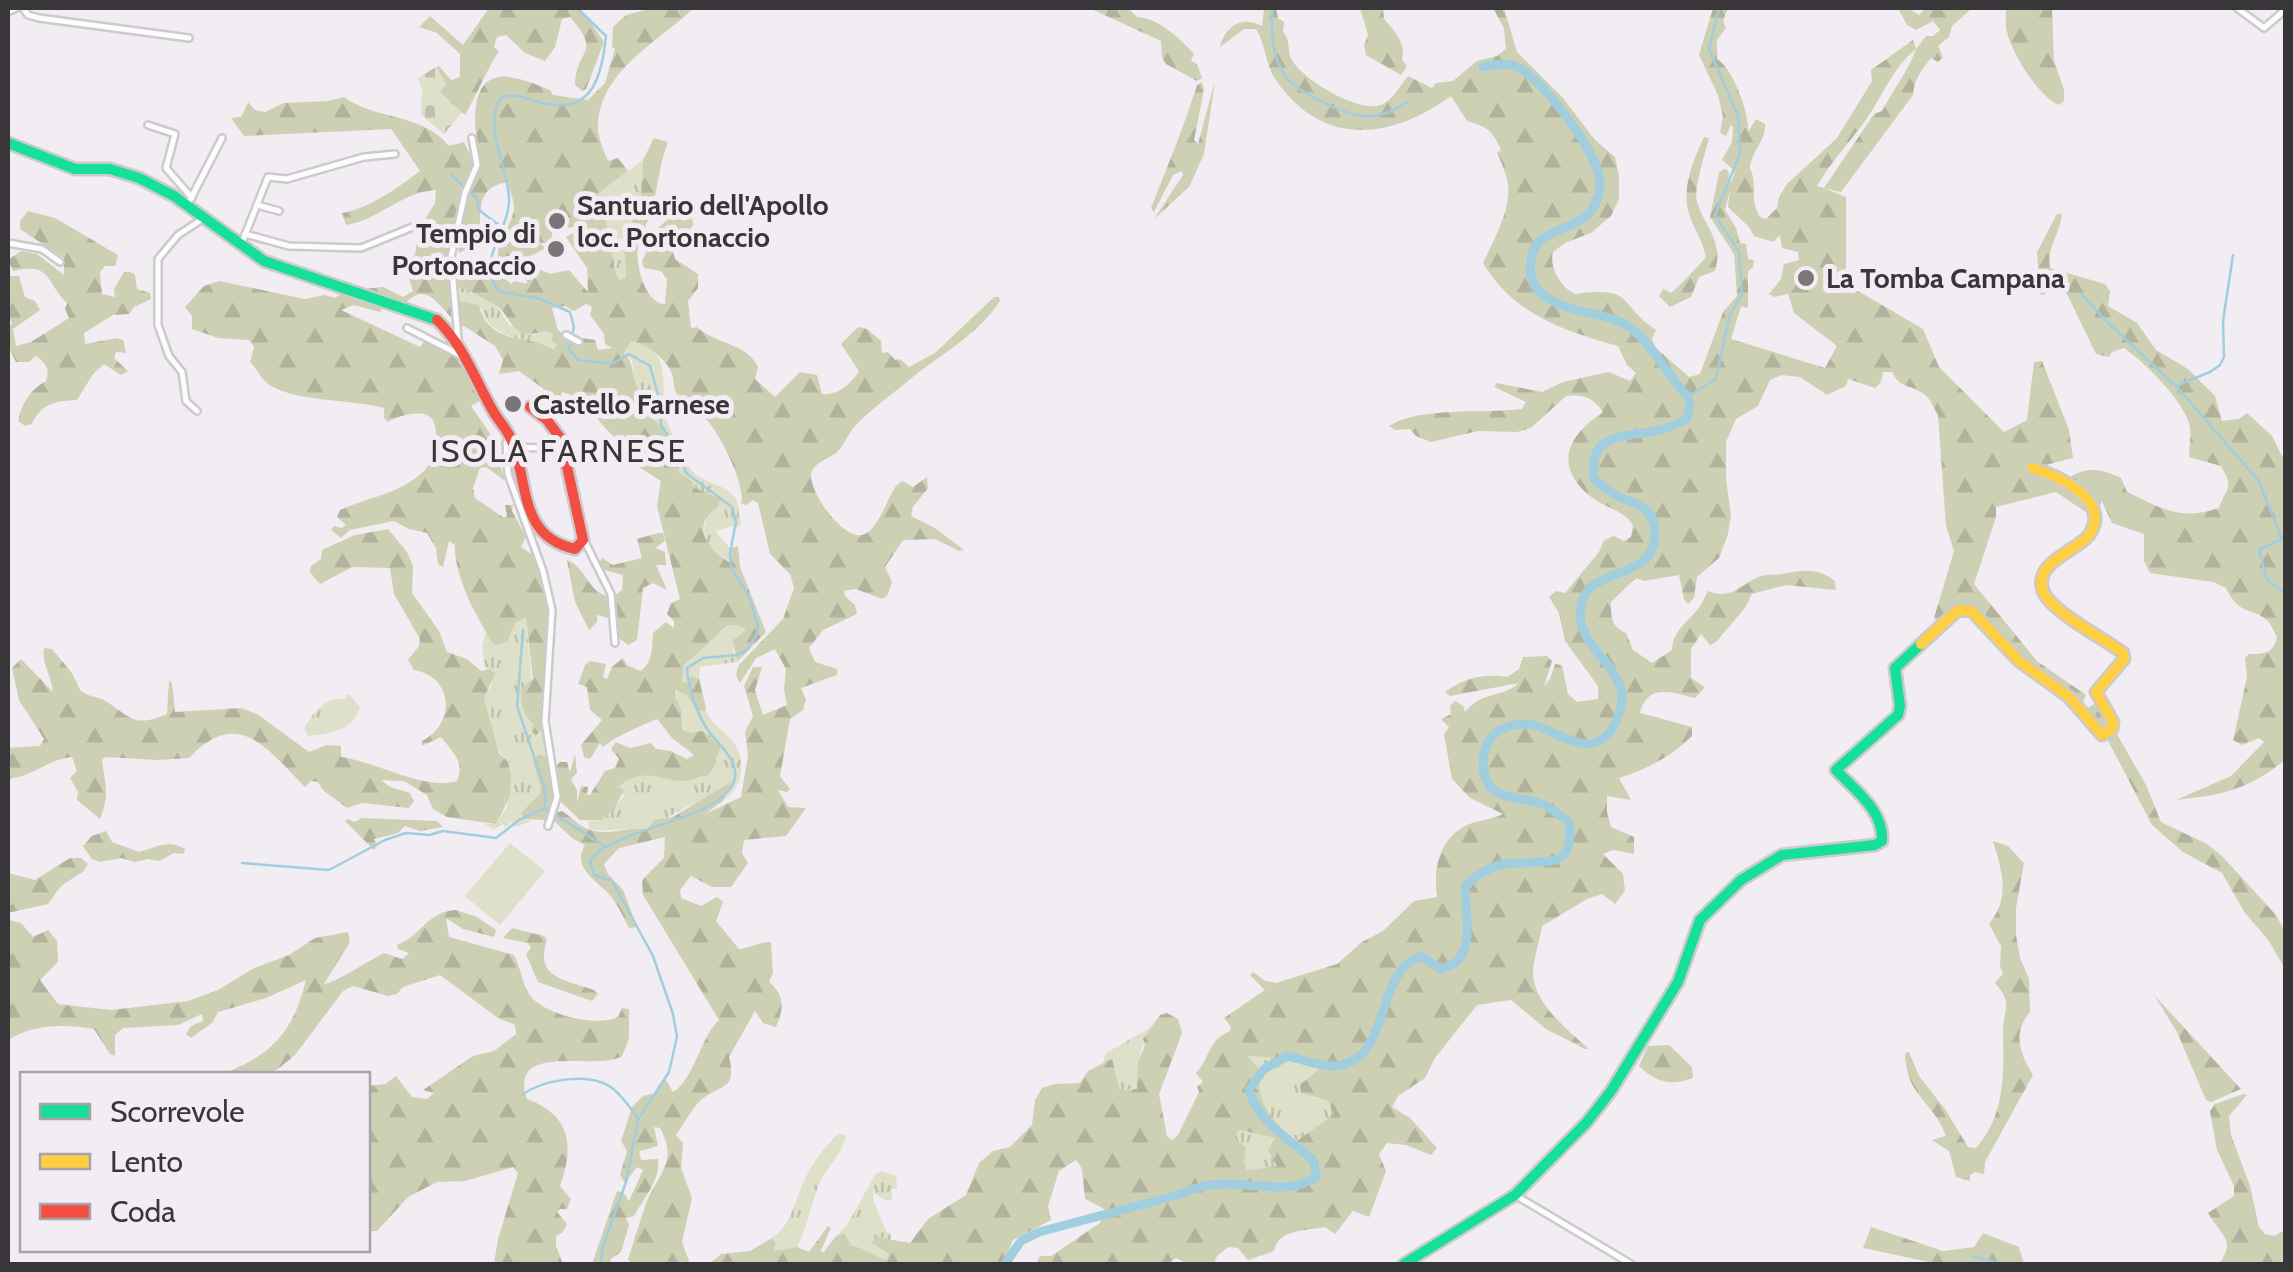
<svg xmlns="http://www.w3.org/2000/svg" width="2293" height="1272" viewBox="0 0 2293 1272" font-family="Cabin,sans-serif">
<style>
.grass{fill:url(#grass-tufts)}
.forest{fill:url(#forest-firs);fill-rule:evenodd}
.cemetery{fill:url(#cemetery-stones)}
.garden{fill:#dee0c9}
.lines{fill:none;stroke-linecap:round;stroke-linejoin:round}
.stream{stroke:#a0cede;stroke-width:2.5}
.river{stroke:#a0cede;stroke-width:9}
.street-casing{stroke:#cdcacd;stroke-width:10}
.fast-casing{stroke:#cdcacd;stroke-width:15}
.slow-casing{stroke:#cdcacd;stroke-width:15}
.jam-casing{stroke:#cdcacd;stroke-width:15}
.street{stroke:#fdfcfd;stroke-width:5}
.fast{stroke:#16e098;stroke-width:10}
.slow{stroke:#ffcf43;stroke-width:10}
.jam{stroke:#f24e42;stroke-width:10}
.poi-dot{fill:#79767a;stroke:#f2ecf3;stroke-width:4}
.labels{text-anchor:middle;stroke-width:10;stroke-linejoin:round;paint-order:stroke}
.poi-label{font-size:28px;font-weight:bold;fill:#393639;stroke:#f2ecf3;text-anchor:start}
.quarter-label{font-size:32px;letter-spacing:2.5px;fill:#393639;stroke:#f2ecf3}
</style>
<defs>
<pattern id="grass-tufts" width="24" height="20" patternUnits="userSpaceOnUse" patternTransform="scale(2.5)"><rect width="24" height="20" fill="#dee0c9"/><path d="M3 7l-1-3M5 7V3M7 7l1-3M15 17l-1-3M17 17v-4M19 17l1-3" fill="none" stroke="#bfc1ad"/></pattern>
<pattern id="forest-firs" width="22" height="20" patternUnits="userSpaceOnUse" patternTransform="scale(2.5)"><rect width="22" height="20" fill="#ced0b4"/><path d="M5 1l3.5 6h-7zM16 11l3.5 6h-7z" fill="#b2b39c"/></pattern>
<pattern id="cemetery-stones" width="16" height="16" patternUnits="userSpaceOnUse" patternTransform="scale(2.5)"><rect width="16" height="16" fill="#dee0c9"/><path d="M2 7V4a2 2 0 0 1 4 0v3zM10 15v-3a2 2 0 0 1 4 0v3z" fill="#bfc1ad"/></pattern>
</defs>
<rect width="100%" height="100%" fill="#f1edf2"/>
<g class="grass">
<path d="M 643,160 L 641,201 L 624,240 L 626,279 L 619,281 C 607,258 614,221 594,203 L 599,193 Z"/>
<path d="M 458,287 L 469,289 L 496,305 L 509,325 L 534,335 L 546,331 L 553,336 L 558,349 C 533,339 490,341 482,309 L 459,301 Z"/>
<path d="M 631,340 C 678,348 657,396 668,424 C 674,438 683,460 693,472 C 704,484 731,485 737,501 C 740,508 738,517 741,524 L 734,530 L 732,526 L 715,531 L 730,548 L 729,561 C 707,550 698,536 709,513 L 692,481 L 678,473 C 675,448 662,418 638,408 L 632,360 L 624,353 Z"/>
<path d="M 526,618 L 536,734 L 543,729 L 546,757 L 538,754 L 533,762 L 542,793 L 531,804 L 524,819 L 532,821 L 515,827 L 512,822 L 505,827 L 503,824 L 494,830 L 485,824 L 496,824 L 507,807 L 508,762 C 493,748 488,718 484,697 L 492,685 L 490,669 L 485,668 L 482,647 L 486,631 L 494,645 L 515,623 Z"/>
<polygon points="728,625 741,626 747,631 733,649 737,662 700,667 699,678 696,676 686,683 682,681 684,665 715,634 720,634"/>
<path d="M 678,689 L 687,695 L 696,710 L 706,711 C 712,725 725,731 733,742 C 748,761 742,788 723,801 L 730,793 L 688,806 L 647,829 C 630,827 610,832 590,830 L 588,821 L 602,820 L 624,796 L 619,788 C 642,764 659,780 684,781 C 694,781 699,776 708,776 L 717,762 L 717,753 L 684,730 L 681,709 L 675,697 Z"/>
<path d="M 347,695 L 350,695 L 360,707 C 355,730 329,734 308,736 L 304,728 C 314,712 326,696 346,699 Z"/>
<path d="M 1155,1021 C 1140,1039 1138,1065 1138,1089 L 1120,1090 L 1112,1059 L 1094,1070 L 1103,1062 L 1106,1053 L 1148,1029 Z"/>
<path d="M 1246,1056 L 1299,1059 L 1320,1070 L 1310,1097 L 1329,1101 L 1334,1114 L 1298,1141 C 1272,1121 1256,1103 1259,1069 Z"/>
<polygon points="1241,1130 1276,1138 1277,1166 1247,1170 1232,1137"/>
<path d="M 839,1133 L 846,1136 C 842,1153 831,1163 822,1178 C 811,1200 809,1225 797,1247 L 772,1251 L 776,1243 L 772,1238 C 790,1226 793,1207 801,1188 C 809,1167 823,1148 839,1133 Z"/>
<path d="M 883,1171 L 896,1176 L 897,1189 L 892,1189 L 892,1200 L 885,1200 L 873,1192 L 873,1199 L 886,1231 L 891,1234 L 891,1241 L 883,1237 L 880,1249 L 890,1254 L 887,1260 C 874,1257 865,1247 852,1246 L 844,1233 L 835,1237 L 846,1227 L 876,1173 Z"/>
</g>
<g class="forest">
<path d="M 489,8 L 576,8 L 585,14 L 604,42 L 586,89 L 582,91 L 575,85 C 576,47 603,55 570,17 L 562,19 L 555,47 L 545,61 L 525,53 L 506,35 L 497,37 L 494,47 L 499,51 C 486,71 478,92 465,115 L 439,92 L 446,84 L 436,67 L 439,66 L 451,80 L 460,77 L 460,54 L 437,33 L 419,27 L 430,16 L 463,45 Z"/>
<path d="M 653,8 L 694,8 C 659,41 596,73 598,130 C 599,140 604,152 608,161 L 618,158 L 628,171 L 599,193 L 594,203 C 614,221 607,257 619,280 L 626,278 L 624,240 L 641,201 L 643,160 L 654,138 L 668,142 C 659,164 658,187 652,210 C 648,223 640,235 638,247 C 635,264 645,304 665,304 L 667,279 L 661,271 L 644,268 L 642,261 L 660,226 L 672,216 L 684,221 L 692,216 L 693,225 L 673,251 L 675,259 L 698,274 L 698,288 L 688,301 L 691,328 L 697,327 C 715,344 747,343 758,367 L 755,379 L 775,397 L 800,372 L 817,375 L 822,394 C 838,396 852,383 859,371 L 841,344 L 858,327 L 867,329 L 881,341 L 882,353 L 888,352 L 895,360 L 900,359 L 909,367 L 935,353 L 994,297 L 999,297 L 1000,301 C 976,337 940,354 908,381 C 891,395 870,410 855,426 C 848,433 845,444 838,451 C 831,458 819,460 813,469 C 802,484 842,540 862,535 C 878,531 887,499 896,486 L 902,481 L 913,487 L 927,477 L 928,488 L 913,507 L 911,516 L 935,528 L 964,550 L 959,551 L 935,539 L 903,540 L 885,567 L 892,582 L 887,596 L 882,599 L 856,589 L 844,591 L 845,596 L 855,605 L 857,614 L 823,630 L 809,648 L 815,662 L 837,669 L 837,675 L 801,688 L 806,700 L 803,710 L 790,719 L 780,776 L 790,789 L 787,792 L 778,790 L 788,807 L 806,808 L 786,836 L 744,840 L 742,853 L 748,863 L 731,887 L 712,887 L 691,876 L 680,890 L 681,898 L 701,906 L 717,897 L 723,902 L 716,921 L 739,949 C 752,948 758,942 771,942 L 773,973 L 769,982 C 785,995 784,1009 776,1027 L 763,1023 L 755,1011 L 729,1057 C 737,1091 722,1083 701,1100 C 691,1109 684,1124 676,1135 L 683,1143 L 681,1168 L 692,1198 L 682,1242 L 690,1264 L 633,1264 L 628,1260 C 633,1242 639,1225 645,1207 C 655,1176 680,1164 660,1128 L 654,1127 L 658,1146 L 639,1151 L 641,1160 L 658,1159 C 661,1179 644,1198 634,1216 L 626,1218 L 629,1225 L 621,1252 L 611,1259 L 610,1264 L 592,1264 L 617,1191 L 624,1193 L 629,1201 L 643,1170 L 637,1167 L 625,1183 L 620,1175 L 627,1151 L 621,1141 L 632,1107 L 643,1096 L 654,1093 L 665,1078 L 673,1092 C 694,1080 701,1036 719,1020 L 643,895 L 642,880 L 664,858 L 665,837 L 619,848 L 604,864 L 608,874 L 623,890 L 637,927 L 629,928 C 623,916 616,901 607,892 C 593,878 572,866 585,845 L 572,838 L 552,819 L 555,813 L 562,811 C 572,817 578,826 590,830 C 609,836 629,826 647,829 L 655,820 L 673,817 L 729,783 L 734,784 L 723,801 L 705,814 L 741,797 L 748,755 L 745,732 L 753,716 L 744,686 L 753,667 L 762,667 L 755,690 L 763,715 L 787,705 L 784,690 L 786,669 L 775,649 L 756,658 L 740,683 L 736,676 L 738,666 L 783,619 L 794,588 L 790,574 L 770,554 L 758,503 L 753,500 L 746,505 L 741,503 C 747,487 718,428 702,415 C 693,407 685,405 678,396 C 672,387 675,382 672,374 C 667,359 645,343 631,341 L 624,353 C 636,364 631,383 642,397 L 639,408 C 658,417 682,451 679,473 L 692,481 L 695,488 L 720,499 L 718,507 C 689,526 708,551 731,563 L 732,548 L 738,546 L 740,567 L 766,632 L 737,662 L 733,640 L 746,630 L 741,626 L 728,625 L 684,665 L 682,681 L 686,683 L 691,676 L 699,678 C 701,690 705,699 706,711 L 696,710 L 687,695 L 676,690 L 675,697 L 681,709 L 683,730 L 690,733 L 703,731 L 721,747 L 716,758 L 717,762 L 708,776 C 698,776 694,781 684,781 C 659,781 643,765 619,787 L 624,790 L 614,809 L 602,820 L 580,820 L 559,800 L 555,767 L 560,762 L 567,762 L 570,772 L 575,754 L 577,773 L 571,779 L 577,790 L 577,803 L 581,786 L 588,787 L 587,795 L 590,795 L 605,771 L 615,768 L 619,759 L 611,749 L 616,742 L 630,748 L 651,743 L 656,749 L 671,751 L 687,759 L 694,755 L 672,738 L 657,719 C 638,727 616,736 603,747 L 600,743 L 590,759 L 584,757 L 581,745 L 602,720 L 590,710 L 587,687 L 578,684 L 585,665 L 590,661 L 606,664 L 603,677 L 607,679 L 612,667 L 623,658 L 627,665 L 640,671 C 653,663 652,647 653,633 L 666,622 L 674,628 L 674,621 L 667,614 L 671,603 L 680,599 L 657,506 L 661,481 L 621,456 L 621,453 L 629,453 L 625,440 L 620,441 C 597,426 591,399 562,392 L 559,400 L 519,371 L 499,374 L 503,360 L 495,346 L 464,326 L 457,328 L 459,301 L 478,305 C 481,309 482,315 485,320 C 501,343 533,337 554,349 L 557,345 L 552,341 L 553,335 L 546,331 C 508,342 515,317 494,304 C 483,298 470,290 458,287 L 454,264 L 459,262 L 466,270 L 479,276 L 489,261 L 511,284 L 515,281 L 527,284 L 525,271 L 536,268 L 550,274 L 569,270 L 588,292 L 587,268 L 566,237 L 573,233 L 591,244 L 593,242 L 589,232 L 578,225 L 570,228 L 556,222 L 550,212 L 547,216 C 551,226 555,234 549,244 L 540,243 L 545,248 C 533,257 520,257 509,267 L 499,264 C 493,241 513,228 514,207 C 514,200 509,189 508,182 C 474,187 482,212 479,239 L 474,240 L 471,231 L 465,250 L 459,253 C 453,224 469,197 477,169 C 482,151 474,133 475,115 C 478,61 515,76 550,90 L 553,95 L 588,100 L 605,83 L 615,49 L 612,47 L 613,27 L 626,15 ZM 586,304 L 592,307 L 590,315 L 604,334 L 605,344 L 612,348 L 598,350 L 595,340 L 575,337 L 569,343 L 569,338 L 558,330 L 552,308 L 565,306 L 574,311 Z"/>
<path d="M 1089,8 L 1128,8 L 1137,17 C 1157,17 1181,39 1194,54 L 1191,61 L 1197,64 L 1202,78 L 1197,81 L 1166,64 L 1162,58 L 1161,41 Z"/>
<path d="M 1264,8 L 1276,8 L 1278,18 L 1284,22 L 1283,32 C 1292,42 1286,49 1292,60 C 1303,80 1358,113 1381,105 C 1393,100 1400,86 1408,76 L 1432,88 L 1436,83 L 1453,81 L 1477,61 L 1497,56 L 1506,49 L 1504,28 L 1493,8 L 1504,8 L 1517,52 L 1563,98 L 1595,140 L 1615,157 L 1619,176 L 1619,199 L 1611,216 L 1591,233 L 1565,243 L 1553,252 C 1549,268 1561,287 1575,294 C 1636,286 1616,303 1656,330 L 1652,339 L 1656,348 L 1689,377 L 1700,374 L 1723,312 L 1737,296 L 1734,254 L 1710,217 L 1719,173 L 1723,169 L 1728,170 L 1731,183 L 1735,171 L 1722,160 L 1732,142 L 1733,127 L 1731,125 L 1726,136 L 1720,133 L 1723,117 L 1718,95 L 1699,55 L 1713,8 L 1728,8 L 1723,21 L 1726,28 L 1717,40 L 1717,59 C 1733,68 1750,115 1748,132 L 1756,119 L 1765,124 C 1766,140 1755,147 1751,162 C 1748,171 1752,168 1753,178 C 1756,196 1750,198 1760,217 L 1766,219 L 1777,208 L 1779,197 L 1787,184 L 1837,138 L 1872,81 L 1871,70 L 1913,40 L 1916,49 L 1926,36 L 1933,36 L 1940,30 L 1933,21 L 1916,30 L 1907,25 L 1898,8 L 1908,8 L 1919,15 L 1926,8 L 1972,8 L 1952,26 L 1949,37 L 1938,46 L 1943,57 L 1938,62 L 1931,58 C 1921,71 1914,79 1913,95 L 1841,192 L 1824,188 L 1846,197 L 1846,284 L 1923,329 L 1939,367 L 2004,432 L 2027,420 L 2034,362 L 2042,361 L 2069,430 L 2073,458 L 2034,468 C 2062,479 2077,487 2090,515 L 2056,492 L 1996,507 L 1996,517 L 1974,584 L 2037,661 L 2086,695 L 2082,704 L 2021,659 L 1970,604 L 1959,605 L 1940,624 L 1934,618 L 1954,551 L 1946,526 L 1938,415 C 1933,407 1930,397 1921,392 C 1908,384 1900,388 1892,372 L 1883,372 L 1881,382 L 1875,388 L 1848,379 L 1846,386 L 1827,395 L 1800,377 L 1781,375 L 1770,380 L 1758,406 L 1736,419 L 1726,442 L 1726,479 L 1731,516 L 1728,534 L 1719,558 L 1697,577 L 1694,598 L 1688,604 L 1684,599 L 1679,575 L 1644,581 L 1636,578 L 1611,602 C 1611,618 1611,626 1626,633 L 1633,650 L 1652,663 L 1672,650 C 1673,629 1689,622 1700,606 C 1703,602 1705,596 1708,591 C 1731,600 1739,586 1758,577 C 1765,574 1775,575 1782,574 C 1803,570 1818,567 1835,581 L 1836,590 L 1786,585 L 1752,594 L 1745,608 L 1716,642 L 1710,645 L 1701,634 L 1691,649 L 1691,678 L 1705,687 L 1695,698 C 1672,692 1647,683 1640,713 L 1692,727 L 1692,736 C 1672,756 1646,770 1619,778 L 1631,800 L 1607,796 L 1607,812 L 1611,827 L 1634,837 L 1634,854 L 1613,850 L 1603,854 L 1623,874 L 1625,891 L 1615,904 L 1602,894 L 1587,899 L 1542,926 C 1540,941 1533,959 1533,974 C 1534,1004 1568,1030 1589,1049 L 1585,1049 L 1546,1029 L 1511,1000 L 1477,1005 L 1435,1058 L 1425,1078 L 1398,1096 L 1392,1107 L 1410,1118 L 1437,1148 L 1431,1155 L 1406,1145 L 1387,1143 L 1379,1154 L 1386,1171 L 1369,1217 L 1353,1211 L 1335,1234 L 1325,1227 C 1306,1231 1278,1229 1274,1251 L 1248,1260 L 1238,1248 L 1228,1247 L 1217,1256 L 1214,1264 L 1187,1264 L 1176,1258 L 1168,1264 L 1036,1264 L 1040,1256 L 1051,1256 L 1100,1223 L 1104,1209 L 1085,1199 L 1082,1169 L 1076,1160 L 1059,1171 L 1048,1206 L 1051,1220 L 1013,1240 L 1003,1264 L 795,1264 L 789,1262 L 787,1264 L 709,1264 L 721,1254 L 750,1251 L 772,1238 L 776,1243 L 773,1251 L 797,1247 L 809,1252 L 828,1226 L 831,1228 L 821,1250 L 823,1253 L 835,1237 L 844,1233 L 852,1246 C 865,1247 874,1257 887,1260 L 889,1254 L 872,1243 L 876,1237 L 910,1243 L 928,1219 L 966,1195 L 979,1163 L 993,1151 L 1010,1147 L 1032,1125 L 1035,1100 L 1042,1088 L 1055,1084 L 1080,1083 L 1088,1071 L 1112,1059 L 1120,1090 L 1137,1089 L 1138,1062 L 1145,1045 L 1143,1039 L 1160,1015 L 1167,1013 L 1178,1019 L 1182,1033 L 1159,1094 L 1167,1136 L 1172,1140 L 1178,1135 L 1199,1092 L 1197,1087 L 1203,1082 L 1196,1073 C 1209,1060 1209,1038 1229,1032 L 1231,1027 L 1224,1018 L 1265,990 L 1250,975 L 1253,972 L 1265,981 L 1276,983 L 1337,964 L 1362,942 L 1383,931 L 1414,901 L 1437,897 C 1433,866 1440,835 1472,823 C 1482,820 1493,819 1503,814 L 1470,798 L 1452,779 L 1444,734 L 1449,727 L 1441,719 L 1451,714 L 1450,706 L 1455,701 L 1463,706 L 1465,712 C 1483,690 1503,698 1519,683 L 1450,696 L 1445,692 C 1463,678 1485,673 1507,677 L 1519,669 L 1523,657 L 1547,656 L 1552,661 L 1544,686 L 1550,679 L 1555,664 L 1562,665 L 1568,694 L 1577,702 L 1598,699 L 1598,686 L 1565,641 L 1559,613 L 1549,597 L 1556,591 L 1565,593 L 1599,552 L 1604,540 L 1614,536 L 1624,541 L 1631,537 L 1633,525 C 1623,510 1608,509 1594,499 C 1553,469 1565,437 1603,412 C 1594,398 1583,394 1566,396 L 1531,428 L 1517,432 L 1478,431 L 1431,442 L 1416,436 L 1410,429 L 1395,430 L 1389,426 C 1421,406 1483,414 1522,409 L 1526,402 L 1494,387 L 1497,383 L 1542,392 L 1563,382 L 1609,372 L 1630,381 L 1636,373 L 1627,365 L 1618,346 C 1564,331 1513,314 1483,263 C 1494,240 1511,210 1508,184 C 1506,173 1501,162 1497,152 L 1501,151 C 1494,131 1486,126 1467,121 L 1451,96 C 1392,139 1323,149 1276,80 C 1265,65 1266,45 1256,29 L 1244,29 L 1220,47 C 1225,26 1242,15 1262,26 ZM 1916,49 C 1909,70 1893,90 1882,111 L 1874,114 L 1824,188 L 1817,186 C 1830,163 1849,143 1865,121 C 1882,98 1892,68 1916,49 ZM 1730,190 L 1728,207 L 1749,227 L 1754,236 L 1773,242 L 1780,235 L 1782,248 L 1798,252 L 1799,260 L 1784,264 L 1781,279 L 1769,294 L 1775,297 L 1788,294 L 1794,313 L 1837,346 L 1825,368 L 1731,339 L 1741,306 L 1748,308 L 1748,271 L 1753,267 L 1754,260 L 1748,259 L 1746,244 L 1740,243 L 1736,228 L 1725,210 ZM 1247,1056 L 1299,1059 L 1319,1069 L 1300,1085 L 1301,1093 L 1328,1101 L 1334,1114 L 1297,1141 C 1272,1121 1256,1103 1259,1069 ZM 1240,1130 L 1275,1138 L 1268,1150 L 1277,1166 L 1247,1170 L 1244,1162 L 1246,1148 L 1233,1137 Z"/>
<path d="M 1360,8 L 1383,8 L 1384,19 C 1394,30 1407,44 1402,60 L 1407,66 L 1401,75 L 1366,55 L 1364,45 L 1368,35 Z"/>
<path d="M 2006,8 L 2052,8 L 2054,61 L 2064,90 L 2064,101 L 2059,105 C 2039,97 2012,54 2007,32 C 2005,25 2006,15 2006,8 Z"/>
<path d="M 1215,81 L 1204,154 L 1189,187 L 1154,219 L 1183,175 L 1182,171 L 1173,175 L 1154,212 L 1151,208 C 1167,167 1184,127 1197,85 L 1202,82 L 1204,89 L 1194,140 L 1198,144 Z"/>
<path d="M 344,97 C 377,121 421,112 449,146 L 464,142 L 475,165 C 461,191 445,241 449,272 C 451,289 456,301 453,319 C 438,305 426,281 406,303 L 363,289 L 383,287 L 403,297 L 413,291 L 403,260 L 415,255 L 419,229 L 435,203 L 436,190 C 401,192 379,220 346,225 L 342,213 C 371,208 397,188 420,171 L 391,129 L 244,136 L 231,118 L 241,117 L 248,102 L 255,110 L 265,112 L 284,103 L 328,101 Z"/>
<path d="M 1704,137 L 1709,138 C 1706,151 1693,190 1697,202 C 1705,227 1724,242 1715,271 L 1699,277 L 1691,297 L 1670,307 L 1659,296 L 1663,289 L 1671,293 C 1677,289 1701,263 1706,257 C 1702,239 1692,226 1688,210 C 1682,187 1694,158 1704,137 Z"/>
<path d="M 28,211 L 55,218 L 118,255 L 115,266 L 105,266 L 100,272 L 102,294 L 115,297 L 114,289 L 124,272 L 130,272 L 135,275 L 137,289 L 150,293 L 151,299 L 134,307 L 129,314 L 113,315 L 84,333 L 85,344 L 117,338 L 123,340 L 126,353 L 116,352 L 114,358 L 128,371 L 121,375 L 104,364 L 93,374 L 77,400 C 56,401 41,403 32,424 L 25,426 L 18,421 C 22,403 30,390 46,381 C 50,369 46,363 36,356 L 29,362 L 16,362 L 8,346 L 8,327 L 12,324 L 8,313 L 8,273 L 11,276 L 19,276 L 25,297 L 35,301 L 40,310 L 13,329 L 16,346 L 31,342 L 69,318 L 65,309 L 67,303 C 46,283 51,261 13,271 L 8,260 L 21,251 L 37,254 L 64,275 L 64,258 L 20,229 L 20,221 Z"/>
<path d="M 2057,214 L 2062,214 C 2060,233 2046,250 2050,268 L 2105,284 L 2110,291 L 2108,306 L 2137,323 L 2156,350 L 2188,369 L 2215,396 L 2222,421 L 2239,419 L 2247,413 L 2272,436 L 2285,462 L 2285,760 C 2248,790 2222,795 2176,800 L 2231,776 L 2264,742 L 2259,738 L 2242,745 L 2233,740 L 2247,677 L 2245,658 L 2249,654 C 2265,654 2273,654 2277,637 C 2274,632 2272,626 2268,621 C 2251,606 2240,617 2226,588 L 2213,582 L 2150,573 L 2144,561 L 2144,534 L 2112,523 L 2102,501 L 2097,512 L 2085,492 L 2070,477 C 2087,466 2103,469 2121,478 L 2127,492 C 2164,509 2179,521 2219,508 C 2226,487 2235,489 2221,466 L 2189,457 C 2189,447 2192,433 2189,423 C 2181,398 2145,363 2124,348 L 2112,352 L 2109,357 L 2096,354 L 2067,294 L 2052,286 L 2044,295 L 2040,294 L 2037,252 Z"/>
<path d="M 219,281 L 305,299 L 324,295 L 335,298 L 341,294 L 384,305 L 380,312 L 354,305 L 341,310 L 420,347 L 426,339 L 463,361 L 482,400 L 471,406 L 489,432 L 505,481 L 486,467 L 480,468 L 473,488 L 475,498 L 504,518 L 507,516 L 505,505 L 513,505 L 512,511 L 526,537 L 521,547 L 533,555 L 540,571 L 551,622 L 543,729 L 536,735 L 532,732 L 533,723 C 522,715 520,700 522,687 L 533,679 L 526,618 L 515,623 L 507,642 L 494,645 C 477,618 454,577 455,545 L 449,541 L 443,567 L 438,564 L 436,548 L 427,533 L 409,529 L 394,521 L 350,530 L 341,538 L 331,530 L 334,526 L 342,528 L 346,525 L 337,517 L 340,510 C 369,497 400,494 424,471 C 433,462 441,431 432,419 C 424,408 397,416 388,422 L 384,418 L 384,408 C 350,399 300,402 271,386 C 261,380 258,370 250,362 L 254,347 L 249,340 L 218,338 L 192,329 L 192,316 L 185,307 L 204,286 Z"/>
<path d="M 388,529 L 407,552 L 413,566 L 412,593 L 439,631 L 447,652 L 467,659 L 481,671 L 490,669 L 495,674 L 484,698 L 499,753 L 508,762 L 511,777 L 510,796 L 496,824 L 447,817 L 433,809 L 427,795 L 404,781 L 381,780 L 390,787 L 410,793 L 414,801 L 409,808 L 362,803 L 347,808 L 323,790 L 318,782 L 311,781 L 305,787 C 268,750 239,705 189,758 L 158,760 L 105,757 L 102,760 C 105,785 110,794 100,819 L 77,800 L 78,792 L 70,778 L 77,771 L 72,757 C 49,759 33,776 12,778 L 8,783 L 8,748 L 40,746 L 44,739 L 19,700 L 12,668 L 21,659 L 53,692 C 52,677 41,663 44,648 L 52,649 L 72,673 L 80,690 C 88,697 96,696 104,700 C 130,716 133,729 167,714 L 169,680 L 172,683 L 175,712 L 241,708 L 257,714 L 309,752 L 327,745 L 341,746 L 341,757 C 375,761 424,791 457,781 C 465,761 453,753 441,737 L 422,746 L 422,741 C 455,725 455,677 414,670 L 408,660 L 419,646 L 420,639 L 394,594 L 390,568 L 352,567 L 320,584 L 310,572 L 311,566 L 321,559 L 322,550 L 355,535 Z"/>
<path d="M 658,533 L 663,533 L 665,541 L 655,548 L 665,552 L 666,565 L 656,565 L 667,590 L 653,583 L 643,588 L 637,640 L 628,645 L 619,638 L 612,619 L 597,615 L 597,622 L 589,630 L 575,602 L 567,560 C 588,568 587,595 613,597 L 622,590 L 623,575 L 604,570 L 599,563 L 602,558 L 613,565 L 642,558 L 637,539 Z"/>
<polygon points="2098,701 2146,785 2161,822 2207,844 2222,856 2276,915 2285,932 2285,969 2269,941 2245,913 2222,873 2183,852 2152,825 2103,731 2085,710"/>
<polygon points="538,754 546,757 555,794 545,820 524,819 521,813 542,792 533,762"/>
<polygon points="362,818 437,821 443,827 420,831 405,826 398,833 374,839 377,846 374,850 345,821 347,819 355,822"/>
<path d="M 106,831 L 112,842 L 139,852 C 157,847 167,839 185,849 L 184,854 L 174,853 L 159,861 L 148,859 L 135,862 L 121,858 L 100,862 L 92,859 L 83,846 L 92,836 Z"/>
<path d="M 1993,841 L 2008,846 L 2024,863 L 2016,908 L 2016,935 L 2020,958 L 2029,979 L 2030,1012 C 2012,1033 2020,1054 2033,1075 L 1985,1162 L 1984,1174 L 1975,1172 L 1970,1175 L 1970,1181 L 1956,1177 L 1949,1151 L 1932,1140 L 1946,1136 C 1933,1100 1906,1097 1905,1053 L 1909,1052 L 1919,1076 L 1945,1109 L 1968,1147 L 1976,1148 C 2005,1116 2004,1074 2003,1035 C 2002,1010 2015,1005 1995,983 L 2003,974 L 2000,965 L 2001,946 L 1989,924 C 2011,897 2002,871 1993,841 Z"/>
<polygon points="70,858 81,858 88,864 84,871 61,886 48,904 8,913 8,873 35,880"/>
<path d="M 456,910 L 477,917 L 496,930 L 494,937 L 463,929 L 446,918 L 449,937 L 514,955 C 521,968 523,989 533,999 C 551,1016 596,1027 618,1017 L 622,1008 L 629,1009 L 629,1039 L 622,1056 C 598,1072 507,1040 527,1099 C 570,1115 575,1145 560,1186 L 571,1199 L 567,1209 L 560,1209 L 557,1212 L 567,1224 L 563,1232 L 556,1236 L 556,1246 L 563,1264 L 494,1264 L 498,1239 L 518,1173 L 513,1167 L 465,1181 L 437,1182 L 408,1197 L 377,1231 L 368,1231 L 368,1174 L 371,1164 L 368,1152 L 368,1086 L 385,1084 L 396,1076 L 412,1097 L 427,1099 L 434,1093 L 423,1090 L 473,1056 L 494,1051 L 516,1034 L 515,1025 L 498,1018 L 440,975 L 403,987 L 397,994 L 388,996 L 353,986 L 343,991 L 295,1055 L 278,1069 L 268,1074 L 223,1074 C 272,1055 293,1032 306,980 L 266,998 L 218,1012 L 213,1022 L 191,1038 L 186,1034 L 191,1026 L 203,1021 L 202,1014 L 178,1025 L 123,1028 L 115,1035 L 115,1056 L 110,1054 L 94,1029 C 65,1024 33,1024 8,1040 L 8,916 L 9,920 L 21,923 L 33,937 L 48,930 L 57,941 L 58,962 L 40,980 L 58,1004 L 111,1010 L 188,1001 L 218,990 L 254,968 L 289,955 L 315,938 L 348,932 L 350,942 L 324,984 C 335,983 370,960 384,953 L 402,959 L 409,953 L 398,949 L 397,945 C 423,935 426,912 456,910 Z"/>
<path d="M 512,928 L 544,936 L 547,940 C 534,978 565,980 594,990 L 598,994 L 592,1001 L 538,982 L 526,954 L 531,948 L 528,943 L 503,938 Z"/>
<polygon points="2154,995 2241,1089 2211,1102 2206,1100 2177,1032"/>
<path d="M 1669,1045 L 1692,1067 L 1693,1078 C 1670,1086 1657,1083 1639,1066 L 1648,1046 Z"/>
<path d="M 2243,1094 L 2247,1095 L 2229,1116 L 2231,1135 L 2250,1186 L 2259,1227 L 2265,1234 L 2274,1236 L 2285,1230 L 2285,1264 L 2219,1264 C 2237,1240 2221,1236 2208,1213 L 2234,1196 L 2234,1186 L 2217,1150 L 2210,1111 L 2215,1104 Z"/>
<polygon points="1871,1227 1943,1251 1974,1247 1983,1233 2019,1247 2024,1264 1938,1264 1863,1248"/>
</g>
<polygon class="cemetery" points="436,67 446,84 439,93 462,112 444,134 421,115 422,89 418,78"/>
<polygon class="garden" points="510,843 545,871 500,925 465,896"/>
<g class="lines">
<g class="stream">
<path d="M 577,8 L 606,36 C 602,75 593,113 547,104 C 530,101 516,91 500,98 C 483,129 509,168 509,200 C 509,232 475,260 499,291 L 540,299 L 570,312 L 574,327 L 569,349 L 578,360 L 612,364 L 629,354 L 650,366 L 659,398 L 661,425 L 676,447 L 686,473 L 732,507 L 736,522 L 730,553 L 731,567 L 750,599 L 758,626 L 757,634 L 748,649 L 737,655 L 703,658 L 687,668 C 688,687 698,718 710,733 C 727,753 751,774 721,798 C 690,823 605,834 590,861 L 594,875 L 612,881 L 653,956 L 673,1014 L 677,1037 L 669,1072 L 638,1120 L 626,1182 L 602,1249 L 601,1264"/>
<path d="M 1272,8 C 1272,31 1271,57 1286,77 C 1299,93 1343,114 1363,116 C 1381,118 1394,110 1408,102"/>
<polyline points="451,175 477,198 479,210 500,226"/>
<polyline points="2081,293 2106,321 2176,386 2258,480 2282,539"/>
<polyline points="2178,385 2210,372 2220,365 2224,357 2223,321 2233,255"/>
<polyline points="1688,397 1716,379 1730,314 1742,295 1739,252 1715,215 1740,154 1738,116 1709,49 1719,8"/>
<polyline points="2286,537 2259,550 2267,580 2286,593"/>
<polyline points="523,630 517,706 545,789 545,808 604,846"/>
<polyline points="242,863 329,870 385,840 406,833 429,835 443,831 496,838 519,820 545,808"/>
<path d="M 522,1095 C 542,1080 587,1072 609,1086 C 620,1093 630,1107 637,1117"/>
<polyline points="1973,1257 2003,1264"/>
</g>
<path class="river" d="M 1005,1264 L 1021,1241 L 1039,1232 L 1182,1194 C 1228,1169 1279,1202 1316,1177 L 1314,1161 C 1289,1138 1259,1124 1249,1090 L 1264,1069 L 1288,1056 C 1302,1059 1320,1067 1334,1066 C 1393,1063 1373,971 1421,956 L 1441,969 C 1446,967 1452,966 1456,962 C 1474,947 1465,907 1465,887 C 1476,875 1488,867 1505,864 C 1538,859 1577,874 1569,822 C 1561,817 1553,809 1544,805 C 1529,798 1505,800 1493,789 C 1485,782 1483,772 1483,762 C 1483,750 1490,735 1500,730 C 1537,711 1555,742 1587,744 C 1598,744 1606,738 1612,729 C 1649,670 1571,655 1581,605 C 1589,563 1658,584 1655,530 C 1654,509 1636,503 1619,497 C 1610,493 1602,485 1594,479 C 1587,428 1630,439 1664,429 C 1671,427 1679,422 1687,419 L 1690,406 L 1688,397 C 1668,376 1652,343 1628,326 C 1605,310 1549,315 1533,282 C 1530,274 1530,267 1531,259 C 1538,218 1594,239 1600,187 C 1604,159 1544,82 1521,69 C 1508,62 1497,64 1483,67"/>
<defs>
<g id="street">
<polyline points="23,8 28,15 39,18 189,38"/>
<polyline points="2237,8 2264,28 2286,9"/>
<polyline points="8,12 16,8"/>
<polyline points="148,125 175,134 166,168 192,198"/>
<polyline points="257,205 279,211"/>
<polyline points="187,206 222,138"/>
<polyline points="245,234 289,246 361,248 415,226"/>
<polyline points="8,243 42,249 60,262"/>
<polyline points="241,245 268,177 287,179 364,157 395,154"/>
<polyline points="407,328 464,357"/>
<polyline points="566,335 579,342"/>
<polyline points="458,339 451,257 465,193 477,165 472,138"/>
<polyline points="197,411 186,401 182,372 169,356 158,325 158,259 178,235 204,218"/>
<polyline points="506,443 508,474 543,571 552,610 545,721 557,797 548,826"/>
<polyline points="513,447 544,448"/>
<polyline points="586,544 611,594 615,643"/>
<polyline points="1515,1195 1631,1264"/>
</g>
<g id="fast">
<polyline points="8,143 75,169 110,169 139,178 174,196 264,261 437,320"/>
<path d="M 1404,1264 L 1515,1195 L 1587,1122 L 1611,1091 L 1678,982 L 1700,920 L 1741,880 L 1782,855 L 1875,845 L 1882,841 C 1884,811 1855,790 1836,770 L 1898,715 L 1900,706 L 1895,668 L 1921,644"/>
</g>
<path id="slow" d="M 1921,644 L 1958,610 L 1972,611 L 2019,661 L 2069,697 L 2102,735 L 2112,729 L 2113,722 L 2096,692 L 2124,659 L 2123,653 C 2104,638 2051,612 2043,591 C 2033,562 2076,552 2089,535 C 2114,500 2055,475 2032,468"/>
<path id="jam" d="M 437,320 C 464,346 475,380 493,411 C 498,420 506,428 510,437 C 530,479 516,536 575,549 L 583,540 L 561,439 L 547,420 L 530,407"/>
</defs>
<use href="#street" class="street-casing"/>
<use href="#fast" class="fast-casing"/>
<use href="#slow" class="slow-casing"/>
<use href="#jam" class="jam-casing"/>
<use href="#street" class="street"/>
<use href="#fast" class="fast"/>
<use href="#slow" class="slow"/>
<use href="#jam" class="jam"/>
</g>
<g class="poi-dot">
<circle cx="557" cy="221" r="10"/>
<circle cx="556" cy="249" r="10"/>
<circle cx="1806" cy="278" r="10"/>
<circle cx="513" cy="404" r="10"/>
</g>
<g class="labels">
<g class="poi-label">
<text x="577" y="215">Santuario dell'Apollo<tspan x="577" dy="32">loc. Portonaccio</tspan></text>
<text x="536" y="243" text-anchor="end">Tempio di<tspan x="536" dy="32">Portonaccio</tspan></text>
<text x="1826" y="288">La Tomba Campana</text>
<text x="533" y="414">Castello Farnese</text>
</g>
<g class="quarter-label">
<text x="559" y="462">ISOLA FARNESE</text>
</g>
</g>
<rect width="2293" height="1272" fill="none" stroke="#393639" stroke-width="20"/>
<rect x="20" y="1072" width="350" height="180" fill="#f2ecf3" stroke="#a8a3a9" stroke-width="2.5"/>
<rect x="40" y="1104" width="50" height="15" fill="#16e098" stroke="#a8a3a9" stroke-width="2.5"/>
<text x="110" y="1122" font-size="30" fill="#393639">Scorrevole</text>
<rect x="40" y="1154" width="50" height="15" fill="#ffcf43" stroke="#a8a3a9" stroke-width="2.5"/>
<text x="110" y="1172" font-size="30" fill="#393639">Lento</text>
<rect x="40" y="1204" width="50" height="15" fill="#f24e42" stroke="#a8a3a9" stroke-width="2.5"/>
<text x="110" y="1222" font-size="30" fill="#393639">Coda</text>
</svg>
